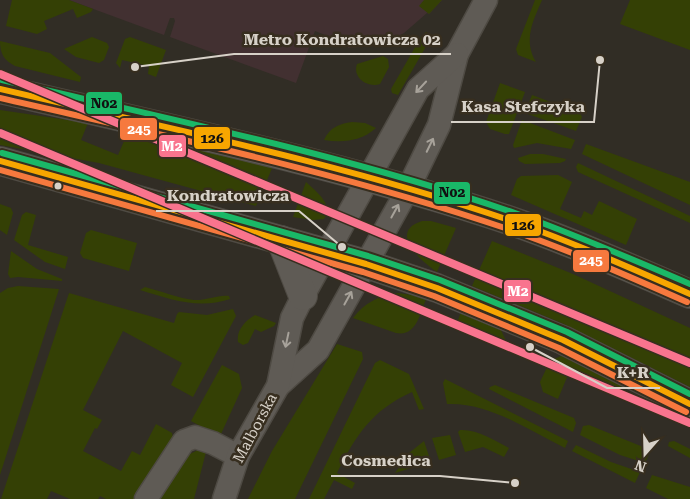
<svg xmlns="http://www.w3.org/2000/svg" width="690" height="499" viewBox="0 0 690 499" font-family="'Roboto Serif',serif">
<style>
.commercial{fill:#423031}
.green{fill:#344005}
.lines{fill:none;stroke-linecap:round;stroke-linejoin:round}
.minor-casing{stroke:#4e4a43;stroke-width:25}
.secondary-casing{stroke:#4e4a43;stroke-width:30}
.minor{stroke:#5f5b55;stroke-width:22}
.secondary{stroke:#5f5b55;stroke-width:28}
.bus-1-casing{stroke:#372e1f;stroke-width:10}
.bus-2-casing{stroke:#372e1f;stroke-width:10}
.bus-3-casing{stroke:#372e1f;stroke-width:10}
.bus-1{stroke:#f7a600;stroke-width:6}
.bus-2{stroke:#f6793e;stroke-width:6}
.bus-3{stroke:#1ab867;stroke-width:6}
.metro-1-casing{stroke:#372e1f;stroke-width:11}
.metro-1{stroke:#f9748e;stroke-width:8}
.oneway{stroke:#a7a29a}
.bus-dot{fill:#d7d1c8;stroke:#372e1f;stroke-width:2}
.labels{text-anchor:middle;stroke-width:5;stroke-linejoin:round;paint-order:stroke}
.street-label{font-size:15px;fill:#d7d1c8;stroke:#372e1f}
.leader{fill:none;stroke:#d7d1c8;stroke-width:2}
.callout-dot{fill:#d7d1c8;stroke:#372e1f;stroke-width:2}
.callout-label{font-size:16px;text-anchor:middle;font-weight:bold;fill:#d7d1c8;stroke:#372e1f;stroke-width:5;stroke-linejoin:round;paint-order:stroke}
.line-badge{stroke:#372e1f;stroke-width:2}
.badge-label{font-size:14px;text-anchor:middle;font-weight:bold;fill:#fff}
.pale-badge-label{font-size:14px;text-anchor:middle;font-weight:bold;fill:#111}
</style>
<rect width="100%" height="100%" fill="#312d25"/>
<polygon class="commercial" points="69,0 442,0 429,14 427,13 404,33 391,40 375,46 348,48 348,39 346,37 341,37 338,42 326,38 325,35 315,31 296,83 170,37 175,21 174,18 170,18 164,35"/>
<g class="green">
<polygon points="12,0 69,0 93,9 91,12 77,18 73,9 44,21 47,29 37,34 6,26"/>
<polygon points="424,0 442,0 429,14 419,6"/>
<path d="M 535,0 L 542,0 C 533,21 523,40 536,62 L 518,55 L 516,49 Z"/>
<polygon points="630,0 690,0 690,50 620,24"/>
<polygon points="426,32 432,36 398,95 392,93 391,89 421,37"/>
<polygon points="92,37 107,43 109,47 104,60 99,63 76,57 64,49"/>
<polygon points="130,37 166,50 156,77 148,74 149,66 122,60 120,68 116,63 125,39"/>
<path d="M 0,41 L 50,53 L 81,77 L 80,82 L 15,66 C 4,60 0,54 0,41 Z"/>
<path d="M 383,56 L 388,59 L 389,67 L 380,84 C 368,88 352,78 357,64 Z"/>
<polygon points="500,83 525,92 509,134 505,134 490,129 486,122"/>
<polygon points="532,95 580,113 582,117 576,131 525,113"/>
<polygon points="0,110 88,123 81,140 118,155 128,132 273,166 256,206 99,163 0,145"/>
<polygon points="522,120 575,140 571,149 537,143 514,148 513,145"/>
<path d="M 352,122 L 365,123 L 376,128 C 361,141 344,143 324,140 C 330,127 339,124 352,122 Z"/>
<polygon points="586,144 690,182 690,205 582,154"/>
<polygon points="530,154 543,154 566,159 565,161 560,163 525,164 519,161 518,158"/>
<polygon points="578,163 690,216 690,223 578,172 576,167"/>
<polygon points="558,175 572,182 560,209 581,218 584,211 592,215 599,201 637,219 626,245 511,195 517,179 521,176"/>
<path d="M 306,182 C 316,191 335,206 324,219 L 313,220 L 293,217 Z"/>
<polygon points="0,204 11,208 13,213 7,235 0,230"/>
<polygon points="26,212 36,215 28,245 68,257 65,269 45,262 14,240 22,215"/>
<path d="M 422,221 L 431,221 L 456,228 L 437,272 C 422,262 387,232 422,221 Z"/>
<polygon points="91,230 137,243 129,271 83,258 80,253 86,233"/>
<polygon points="492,241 573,274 690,328 690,387 564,324 472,286"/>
<polygon points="11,251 37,269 62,279 62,281 18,277 10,278 8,274"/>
<polygon points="18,286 59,289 0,475 0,293 8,288"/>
<path d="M 145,287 C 161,291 177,298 194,300 C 204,301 220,294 229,296 L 230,299 C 198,310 170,299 140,290 Z"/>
<polygon points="69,293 174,323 177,314 179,312 207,315 233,309 236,316 193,397 171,385 182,363 123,331 83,410 102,420 97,429 95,428 83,451 121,471 132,451 140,455 156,424 172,433 173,438 137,499 106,499 100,496 98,499 70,499 51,491 47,499 1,499"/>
<path d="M 398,293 L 412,295 L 426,299 C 420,314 416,337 396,333 L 353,318 C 364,303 380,295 398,293 Z"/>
<polygon points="461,312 500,328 507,343 505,346 500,348 463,332 458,320"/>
<path d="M 255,315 L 276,323 L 274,326 L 261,332 L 255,329 L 248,343 L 243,345 L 238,342 C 236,330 246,320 255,315 Z"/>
<polygon points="337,344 362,352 363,359 295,499 248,499 272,451"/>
<polygon points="561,356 565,356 622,385 619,391 570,370 558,399 543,392 540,382 550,361"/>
<path d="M 380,360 L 409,374 L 424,409 L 419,410 L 412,392 C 372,410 356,435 337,473 L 355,483 L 352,489 L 334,480 L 324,499 L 309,499 L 375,363 Z"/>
<polygon points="222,365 239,374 242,388 221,434 217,435 191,421"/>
<path d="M 445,379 L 568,441 L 565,448 C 528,430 489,402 447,404 L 443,383 Z"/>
<polygon points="495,385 574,418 576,423 573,432 489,389 490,387"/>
<polygon points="589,425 648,449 649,454 645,463 620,455 580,435 583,426"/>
<path d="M 460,430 C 477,429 494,440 509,448 L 504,457 L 483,447 L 465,452 L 458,432 Z"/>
<polygon points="450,435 456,455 439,460 432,438"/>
<polygon points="424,441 431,462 395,473 409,453"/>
<polygon points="674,441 690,449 690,458 668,446 669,442"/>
<polygon points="576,445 611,462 640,472 635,483 572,451"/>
<polygon points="207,448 194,499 158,499 186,456 200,449"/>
<polygon points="652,475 690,487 690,499 668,499 646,488"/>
</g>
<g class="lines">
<defs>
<g id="minor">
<polyline points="278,386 318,350 408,189 439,125 457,54 486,0"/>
<polyline points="146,499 184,441 195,437 213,443 238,456"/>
<polyline points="224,499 238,456 278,386 292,318 303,296 418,89 457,54"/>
</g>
<g id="secondary">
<path d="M 0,89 C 163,127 327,162 487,213 C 556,235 623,265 690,294"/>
<polyline points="0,161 366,264 437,288 563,340 690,404"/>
<polyline points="281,240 303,296"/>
</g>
</defs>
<use href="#minor" class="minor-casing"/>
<use href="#secondary" class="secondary-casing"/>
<use href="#minor" class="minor"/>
<use href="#secondary" class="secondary"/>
<defs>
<g id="bus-1">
<path d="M 0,89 C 171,129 345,164 512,221 C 572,242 631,268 690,294"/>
<polyline points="0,161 366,264 437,288 563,340 690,404"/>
</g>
<g id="bus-2">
<path d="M 0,98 C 170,137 343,173 508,229 C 569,250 628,276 687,302"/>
<polyline points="0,170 363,272 434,296 559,348 686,412"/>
</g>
<g id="bus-3">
<path d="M 2,80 C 174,120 348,156 515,213 C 574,234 632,259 690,284"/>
<polyline points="2,153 368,256 440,280 567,332 690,394"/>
</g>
</defs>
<use href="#bus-1" class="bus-1-casing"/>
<use href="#bus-2" class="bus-2-casing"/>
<use href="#bus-3" class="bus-3-casing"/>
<use href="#bus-1" class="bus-1"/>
<use href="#bus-2" class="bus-2"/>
<use href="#bus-3" class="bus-3"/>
<defs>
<g id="metro-1">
<polyline points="0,74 690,363"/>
<polyline points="0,133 690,423"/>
</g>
</defs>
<use href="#metro-1" class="metro-1-casing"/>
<use href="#metro-1" class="metro-1"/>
</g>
<defs><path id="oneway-shaft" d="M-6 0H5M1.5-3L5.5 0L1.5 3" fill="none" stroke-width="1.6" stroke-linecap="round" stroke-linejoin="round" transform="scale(1.25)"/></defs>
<g class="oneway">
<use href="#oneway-shaft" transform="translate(421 87) rotate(133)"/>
<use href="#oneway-shaft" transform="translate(430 145) rotate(-64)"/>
<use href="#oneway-shaft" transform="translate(395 211) rotate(-61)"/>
<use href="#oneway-shaft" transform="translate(348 298) rotate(-61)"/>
<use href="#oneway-shaft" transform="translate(287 340) rotate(102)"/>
</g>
<circle class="bus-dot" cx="58" cy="186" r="4.5"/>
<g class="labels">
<g class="street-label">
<text transform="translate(255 428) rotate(-62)" y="5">Malborska</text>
</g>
</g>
<path class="leader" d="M135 67L234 54H451M600 60L594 122H451M342 247L299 211H156M530 347L607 388H660M515 483L440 476H331"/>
<g class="callout-dot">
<circle cx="135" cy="67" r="5"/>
<circle cx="600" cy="60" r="5"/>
<circle cx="342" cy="247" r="5"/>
<circle cx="530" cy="347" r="5"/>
<circle cx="515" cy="483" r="5"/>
</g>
<g class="callout-label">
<text x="342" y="45">Metro Kondratowicza 02</text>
<text x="523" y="112">Kasa Stefczyka</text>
<text x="228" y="201">Kondratowicza</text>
<text x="633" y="378">K+R</text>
<text x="386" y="466">Cosmedica</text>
</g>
<g class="line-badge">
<rect x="85" y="91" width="38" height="24" rx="5" fill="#1ab867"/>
<rect x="119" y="117" width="39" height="24" rx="5" fill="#f6793e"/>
<rect x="193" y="126" width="38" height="24" rx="5" fill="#f7a600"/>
<rect x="158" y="134" width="29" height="24" rx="5" fill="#f9748e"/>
<rect x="433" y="181" width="38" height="24" rx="5" fill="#1ab867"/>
<rect x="504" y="213" width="38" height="24" rx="5" fill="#f7a600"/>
<rect x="572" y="249" width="38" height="24" rx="5" fill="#f6793e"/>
<rect x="503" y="279" width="29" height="24" rx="5" fill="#f9748e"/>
</g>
<g class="badge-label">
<text x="139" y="134">245</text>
<text x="172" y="151">M2</text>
<text x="591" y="265">245</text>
<text x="518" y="296">M2</text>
</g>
<g class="pale-badge-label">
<text x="104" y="108">N02</text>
<text x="212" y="143">126</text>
<text x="452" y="197">N02</text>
<text x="523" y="230">126</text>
</g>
<g transform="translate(645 454) rotate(200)" stroke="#372e1f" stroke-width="4" paint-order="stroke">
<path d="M0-4L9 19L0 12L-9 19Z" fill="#d7d1c8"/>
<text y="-8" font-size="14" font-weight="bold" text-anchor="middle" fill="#d7d1c8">N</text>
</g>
</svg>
